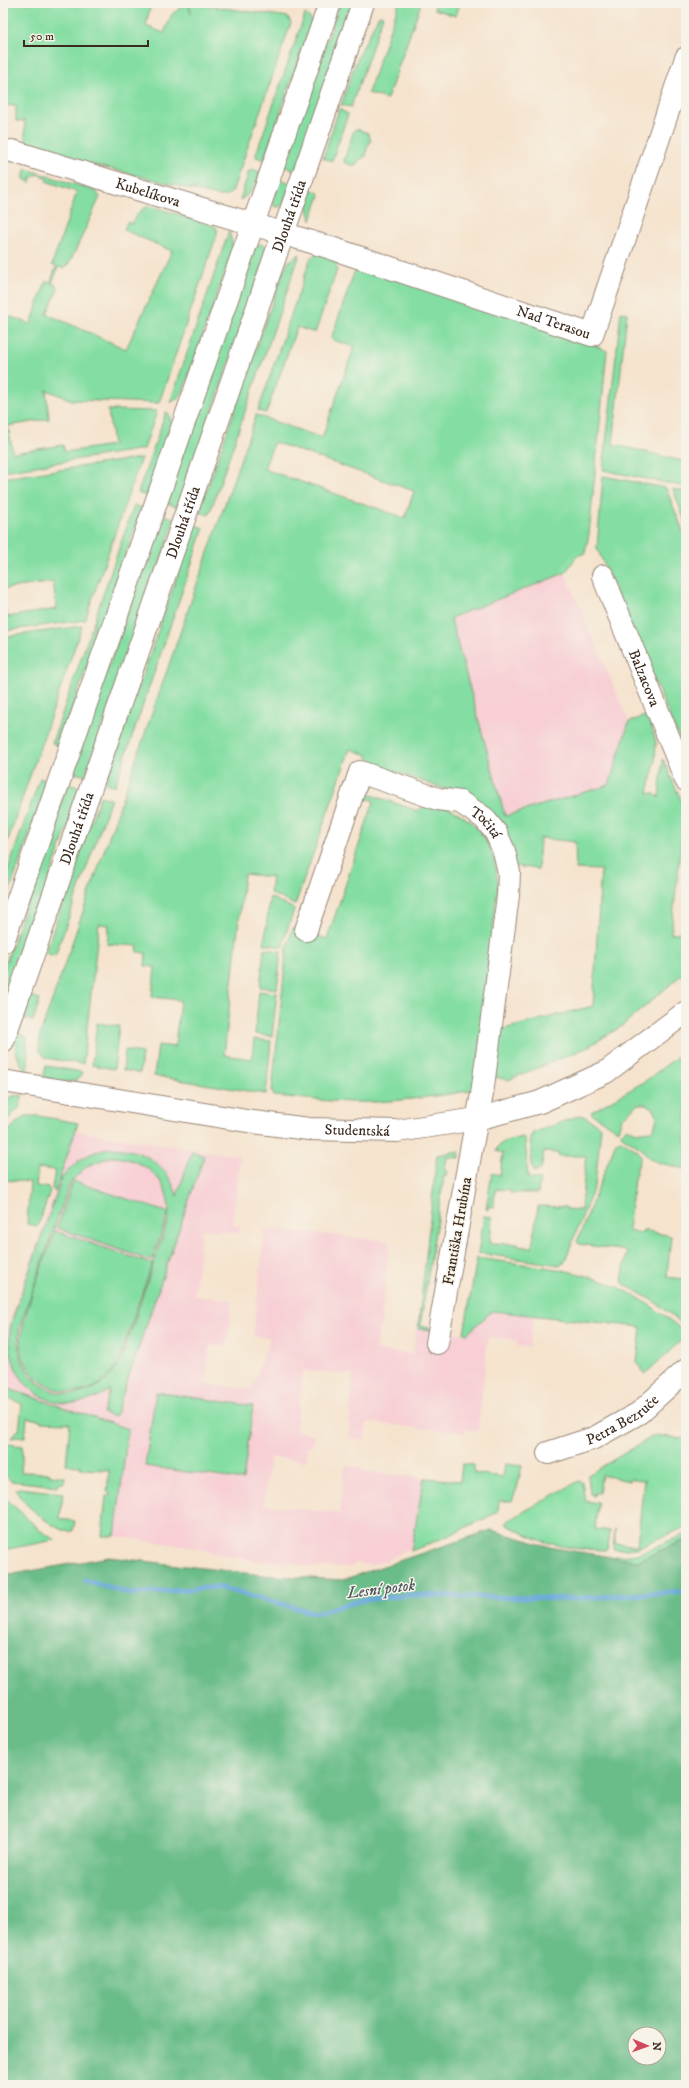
<svg xmlns="http://www.w3.org/2000/svg" width="689" height="2088" viewBox="0 0 689 2088" font-family="'IM FELL DW Pica',serif">
<style>
.built{fill:#f7cfd4}
.green{fill:#84dea3;stroke:#608460;fill-rule:evenodd}
.forest{fill:#6bbd89;stroke:#537454;fill-rule:evenodd}
.lines{fill:none;stroke-linecap:round;stroke-linejoin:round}
.stream{stroke:#69a9dc;stroke-width:5}
.minor-casing{stroke:#988676;stroke-width:24}
.minor{stroke:#fff;stroke-width:22}
.labels{text-anchor:middle;stroke-width:3;stroke-linejoin:round;paint-order:stroke}
.street-label{font-size:15px;fill:#3b2a1e;stroke:#f7f3e8}
.water-label{font-size:16px;font-style:italic;fill:#4b5660;stroke:#f7f3e8}
</style>
<rect width="100%" height="100%" fill="#f7f3e8"/>
<filter id="ink" filterUnits="userSpaceOnUse"><feTurbulence type="fractalNoise" baseFrequency=".025" numOctaves="2"/><feDisplacementMap in="SourceGraphic" scale="8" xChannelSelector="R" yChannelSelector="G"/><feConvolveMatrix kernelMatrix="1 2 1 2 8 2 1 2 1" color-interpolation-filters="sRGB"/></filter>
<filter id="wash" filterUnits="userSpaceOnUse"><feTurbulence type="fractalNoise" baseFrequency=".012" numOctaves="4" result="noise"/><feDisplacementMap in="SourceGraphic" scale="16" xChannelSelector="R" yChannelSelector="G"/><feGaussianBlur stdDeviation="0.9" result="paint"/><feColorMatrix in="noise" values="0 0 0 0 0 0 0 0 0 0 0 0 0 0 0 0 0 1.4 0 .05"/><feComposite in="paint" operator="in"/></filter>
<g filter="url(#wash)">
<rect width="100%" height="100%" fill="#f5e3cd"/>
<g class="built">
<polygon points="565,573 629,722 609,785 505,817 451,620 453,617"/>
<polygon points="75,1131 240,1156 233,1225 240,1226 239,1233 202,1229 194,1296 232,1300 227,1347 210,1345 206,1384 252,1389 270,1338 253,1336 265,1228 390,1241 381,1325 375,1350 413,1354 416,1329 467,1334 492,1311 534,1315 529,1347 517,1346 518,1340 488,1337 478,1431 465,1430 465,1433 367,1422 365,1440 348,1438 353,1375 303,1370 296,1432 314,1434 312,1446 307,1446 306,1461 270,1457 264,1505 339,1513 345,1465 362,1468 362,1471 424,1478 411,1551 405,1550 385,1561 370,1565 357,1563 350,1567 309,1567 292,1562 263,1562 232,1557 191,1547 115,1536 128,1429 3,1387 3,1341"/>
</g>
<g class="green">
<path d="M 3,3 L 151,3 L 146,26 L 164,33 L 172,14 L 188,3 L 191,14 L 189,3 L 288,17 L 291,23 L 232,192 L 226,196 L 218,196 L 39,151 C 24,143 24,137 25,121 L 16,121 L 16,106 L 3,105 Z"/>
<polygon points="340,3 354,3 296,171 283,166"/>
<polygon points="399,3 421,3 387,99 368,93"/>
<polygon points="436,3 460,3 456,16 434,9"/>
<polygon points="305,14 310,18 311,23 264,160 256,157 256,154"/>
<polygon points="379,15 383,16 351,107 341,105 357,59"/>
<polygon points="339,109 348,114 332,161 323,158"/>
<polygon points="357,129 368,133 371,141 367,147 366,156 359,160 355,166 345,163 344,160 354,130"/>
<path d="M 26,169 L 96,191 L 100,197 L 70,262 L 64,268 L 58,267 L 52,284 L 56,285 L 58,289 L 47,314 L 126,349 L 172,251 L 124,230 L 127,222 L 132,224 C 136,215 140,208 151,206 L 215,226 L 217,229 L 217,234 L 159,403 L 72,400 L 46,390 L 49,419 L 8,426 L 13,453 L 63,445 L 65,452 L 113,445 L 108,410 L 157,411 L 144,449 L 3,471 L 3,314 L 31,324 L 46,281 L 52,283 L 51,281 L 55,269 L 57,269 L 57,267 L 52,265 L 77,192 L 46,181 L 47,178 L 37,174 L 36,177 L 32,176 L 30,183 L 24,179 L 24,172 Z"/>
<path d="M 252,169 L 260,172 C 256,184 251,194 240,200 L 249,171 Z"/>
<polygon points="279,179 291,183 283,205 278,207 274,206 271,200"/>
<polygon points="311,190 318,192 320,195 311,221 307,203"/>
<polygon points="229,231 232,242 232,251 184,389 180,397 170,403"/>
<polygon points="263,244 268,250 179,507 166,503 255,246"/>
<path d="M 316,251 C 327,255 335,257 337,270 L 315,333 L 297,327 L 266,413 L 258,411 L 311,257 L 315,256 Z"/>
<polygon points="300,254 209,515 199,512 283,272 288,262"/>
<path d="M 362,267 L 581,339 L 607,351 L 589,534 L 585,553 L 577,556 L 565,573 L 453,617 L 451,620 L 505,816 L 609,785 L 629,722 L 648,715 L 656,742 L 655,762 L 648,793 L 655,794 L 659,798 L 663,759 L 686,811 L 686,832 L 682,835 L 671,934 L 686,931 L 686,971 L 622,1026 L 586,1048 L 508,1080 L 495,1077 L 500,1030 L 593,1006 L 601,870 L 576,869 L 575,842 L 540,838 L 538,869 L 512,866 L 462,795 L 375,765 L 365,754 L 350,749 L 295,905 L 270,893 L 272,877 L 244,874 L 224,1055 L 252,1059 L 254,1039 L 271,1041 L 266,1094 L 154,1076 L 158,1045 L 175,1047 L 180,1000 L 152,997 L 155,967 L 145,966 L 146,953 L 137,952 L 138,946 L 107,944 L 109,925 L 99,924 L 83,1064 L 46,1058 L 39,1050 L 40,1035 L 256,415 L 322,438 L 354,347 L 331,339 L 354,273 ZM 274,442 L 414,491 L 405,518 L 264,469 Z"/>
<polygon points="621,312 627,313 613,444 686,462 686,487 603,470"/>
<polygon points="166,412 169,414 171,423 147,496 138,493"/>
<polygon points="141,458 85,620 3,631 3,610 6,610 7,617 57,609 53,582 3,589 3,478"/>
<polygon points="603,476 666,488 686,539 686,754 597,548"/>
<polygon points="673,489 686,492 686,523"/>
<polygon points="134,505 142,508 59,746 52,743"/>
<polygon points="162,514 175,519 85,776 72,772"/>
<polygon points="195,525 204,528 115,786 105,783"/>
<polygon points="82,626 3,854 3,637"/>
<polygon points="40,778 48,781 3,910 3,883"/>
<path d="M 378,782 L 366,793 L 418,811 L 429,800 C 473,815 494,836 498,884 L 476,1078 L 473,1090 C 440,1096 408,1100 375,1102 C 342,1103 308,1099 274,1096 L 272,1091 L 287,946 L 293,928 L 327,939 L 374,801 L 362,797 L 359,788 Z"/>
<polygon points="68,784 81,788 3,1012 3,971"/>
<polygon points="100,796 111,799 55,956 45,953"/>
<polygon points="270,897 294,909 282,947 264,944"/>
<polygon points="264,949 281,951 277,989 260,987"/>
<polygon points="259,991 277,993 272,1036 255,1034"/>
<polygon points="30,996 40,999 33,1021 22,1017"/>
<polygon points="97,1023 119,1026 114,1069 92,1065"/>
<path d="M 17,1033 L 27,1037 C 26,1049 30,1059 27,1072 C 17,1061 13,1047 17,1033 Z"/>
<polygon points="125,1050 142,1053 140,1073 123,1070"/>
<path d="M 686,1050 L 686,1169 L 660,1163 L 650,1159 L 642,1149 L 622,1136 L 621,1133 L 627,1128 C 637,1133 645,1134 654,1128 L 657,1118 L 654,1109 L 647,1104 L 638,1104 L 622,1118 L 618,1130 L 592,1114 L 591,1112 L 644,1082 Z"/>
<path d="M 46,1066 L 82,1072 C 79,1088 55,1080 43,1078 Z"/>
<polygon points="23,1095 19,1108 3,1124 3,1101 13,1096"/>
<polygon points="580,1115 584,1116 601,1127 595,1184 564,1263 559,1265 478,1253 484,1216 492,1217 490,1243 518,1244 518,1246 532,1248 538,1206 566,1207 566,1209 581,1210 586,1156 558,1156 558,1153 544,1152 541,1170 536,1170 535,1173 532,1167 530,1137 533,1133"/>
<polygon points="26,1116 39,1116 78,1123 55,1192 52,1189 55,1170 38,1168 36,1186 48,1188 50,1191 38,1226 27,1224 30,1182 5,1180 3,1184 3,1137 17,1122"/>
<path d="M 522,1137 L 525,1139 L 528,1178 L 540,1180 L 538,1193 L 510,1193 L 510,1190 L 496,1189 L 493,1207 L 488,1206 L 488,1210 L 486,1209 L 492,1173 L 500,1175 L 503,1153 L 496,1151 C 499,1140 512,1140 522,1137 Z"/>
<polygon points="621,1140 638,1151 641,1156 634,1179 628,1231 643,1233 643,1230 671,1236 667,1277 682,1279 683,1276 686,1277 686,1327 658,1304 624,1284 622,1281 627,1251 579,1244 577,1242 616,1142"/>
<path d="M 108,1148 C 141,1148 168,1163 177,1196 L 192,1151 L 204,1156 L 115,1417 L 103,1413 L 110,1390 C 57,1425 0,1386 11,1323 L 62,1178 C 75,1161 88,1153 108,1148 ZM 110,1157 C 143,1157 170,1179 169,1213 L 73,1181 L 57,1228 L 152,1261 L 168,1214 L 169,1217 L 121,1360 C 89,1421 7,1393 20,1326 L 70,1183 L 87,1166 Z"/>
<polygon points="459,1151 460,1158 447,1157 445,1170 447,1170 446,1176 444,1176 420,1326 430,1328 430,1330 418,1329 437,1155"/>
<path d="M 55,1231 L 152,1264 L 119,1360 C 114,1370 108,1379 98,1385 C 67,1403 25,1383 21,1348 C 18,1322 46,1258 55,1231 Z"/>
<path d="M 477,1258 C 530,1266 590,1268 637,1297 C 654,1307 670,1320 686,1333 L 686,1336 L 645,1374 L 637,1363 L 641,1327 L 492,1311 L 467,1334 L 464,1333 Z"/>
<polygon points="3,1387 128,1429 115,1536 102,1536 106,1496 110,1496 110,1493 107,1492 109,1470 81,1469 81,1466 66,1465 70,1423 41,1422 41,1420 27,1418 25,1437 15,1436 14,1438 11,1438 17,1431 19,1431 22,1404 3,1395"/>
<polygon points="156,1392 253,1406 243,1480 145,1466"/>
<polygon points="655,1435 686,1439 686,1527 636,1548 615,1550 613,1548 615,1529 615,1543 637,1546 644,1480 630,1479 629,1481 602,1475 599,1493 594,1493 594,1496 590,1494 588,1475"/>
<polygon points="7,1444 23,1446 21,1472 50,1473 50,1475 65,1477 64,1483 59,1483 58,1486 11,1481 3,1473 3,1445"/>
<polygon points="462,1464 474,1465 474,1473 503,1477 505,1464 522,1466 517,1488 512,1501 499,1501 498,1512 448,1536 411,1551 424,1478 460,1481"/>
<path d="M 579,1481 L 582,1482 L 585,1501 L 598,1503 L 595,1529 L 610,1531 L 608,1548 L 606,1550 C 563,1549 546,1545 507,1525 L 507,1521 Z"/>
<path d="M 19,1488 L 63,1493 L 60,1519 L 75,1521 L 73,1531 C 61,1536 18,1502 16,1489 Z"/>
<polygon points="3,1496 41,1531 55,1540 3,1550"/>
<polygon points="686,1534 686,1539 637,1561 607,1557 638,1554"/>
</g>
<path class="forest" d="M 491,1530 L 554,1548 L 637,1561 L 686,1539 L 686,2085 L 3,2085 L 3,1576 L 109,1557 L 262,1575 L 342,1580 ZM 635,2034 L 659,2034 L 659,2058 L 635,2058 Z"/>
<g class="lines">
<polyline class="stream" points="85,1580 131,1594 218,1587 315,1613 363,1600 411,1595 572,1599 686,1591"/>
</g>
</g>
<g filter="url(#ink)">
<g class="lines">
<defs>
<g id="minor">
<path id="s1" d="M 12,151 L 331,248 L 592,335 L 686,58"/>
<path id="s2" d="M 603,576 L 686,780"/>
<path id="s3" d="M 306,930 L 360,772 L 438,799 L 460,802 L 484,818 L 496,833 L 504,851 L 509,872 L 508,896 L 482,1094 L 471,1150 L 437,1343"/>
<polyline points="3,942 330,3"/>
<path id="s4" d="M 3,1041 L 363,3"/>
<path id="s5" d="M 3,1081 L 253,1122 L 309,1129 L 397,1131 L 477,1119 L 540,1102 L 606,1072 L 686,1012"/>
<path id="s6" d="M 548,1453 L 594,1438 L 639,1413 L 686,1370"/>
</g>
</defs>
<use href="#minor" class="minor-casing"/>
<use href="#minor" class="minor"/>
</g>
</g>
<g class="labels">
<g class="street-label">
<text dy="5" stroke="none"><textPath href="#s1" startOffset="142">Kubelíkova</textPath></text>
<text dy="5" stroke="none"><textPath href="#s4" startOffset="873">Dlouhá třída</textPath></text>
<text dy="5" stroke="none"><textPath href="#s1" startOffset="568">Nad Terasou</textPath></text>
<text dy="5" stroke="none"><textPath href="#s4" startOffset="549">Dlouhá třída</textPath></text>
<text dy="5" stroke="none"><textPath href="#s2" startOffset="110">Balzacova</textPath></text>
<text dy="5" stroke="none"><textPath href="#s3" startOffset="305">Točitá</textPath></text>
<text dy="5" stroke="none"><textPath href="#s4" startOffset="225">Dlouhá třída</textPath></text>
<text dy="5" stroke="none"><textPath href="#s5" startOffset="358">Studentská</textPath></text>
<text transform="translate(457 1231) rotate(-80)" y="5">Františka Hrubína</text>
<text dy="5" stroke="none"><textPath href="#s6" startOffset="82">Petra Bezruče</textPath></text>
</g>
<g class="water-label">
<text transform="translate(381 1588) rotate(-7)" y="6">Lesní potok</text>
</g>
</g>
<rect width="689" height="2088" fill="none" stroke="#f7f3e8" stroke-width="16"/>
<g transform="translate(647 2046) rotate(92)"><circle r="19" fill="#f7f3e8" stroke="#aca397"/>
<path d="M0-3L7 15L0 10L-7 15Z" fill="#d1495b"/>
<text y="-6" font-size="11" font-weight="bold" text-anchor="middle" fill="#3b2a1e">N</text>
</g>
<path d="M24 40v6h124v-6" fill="none" stroke="#3b2a1e" stroke-width="2"/>
<text x="30" y="40" font-size="12" fill="#3b2a1e" stroke="#f7f3e8" stroke-width="3" paint-order="stroke">50 m</text>
</svg>
